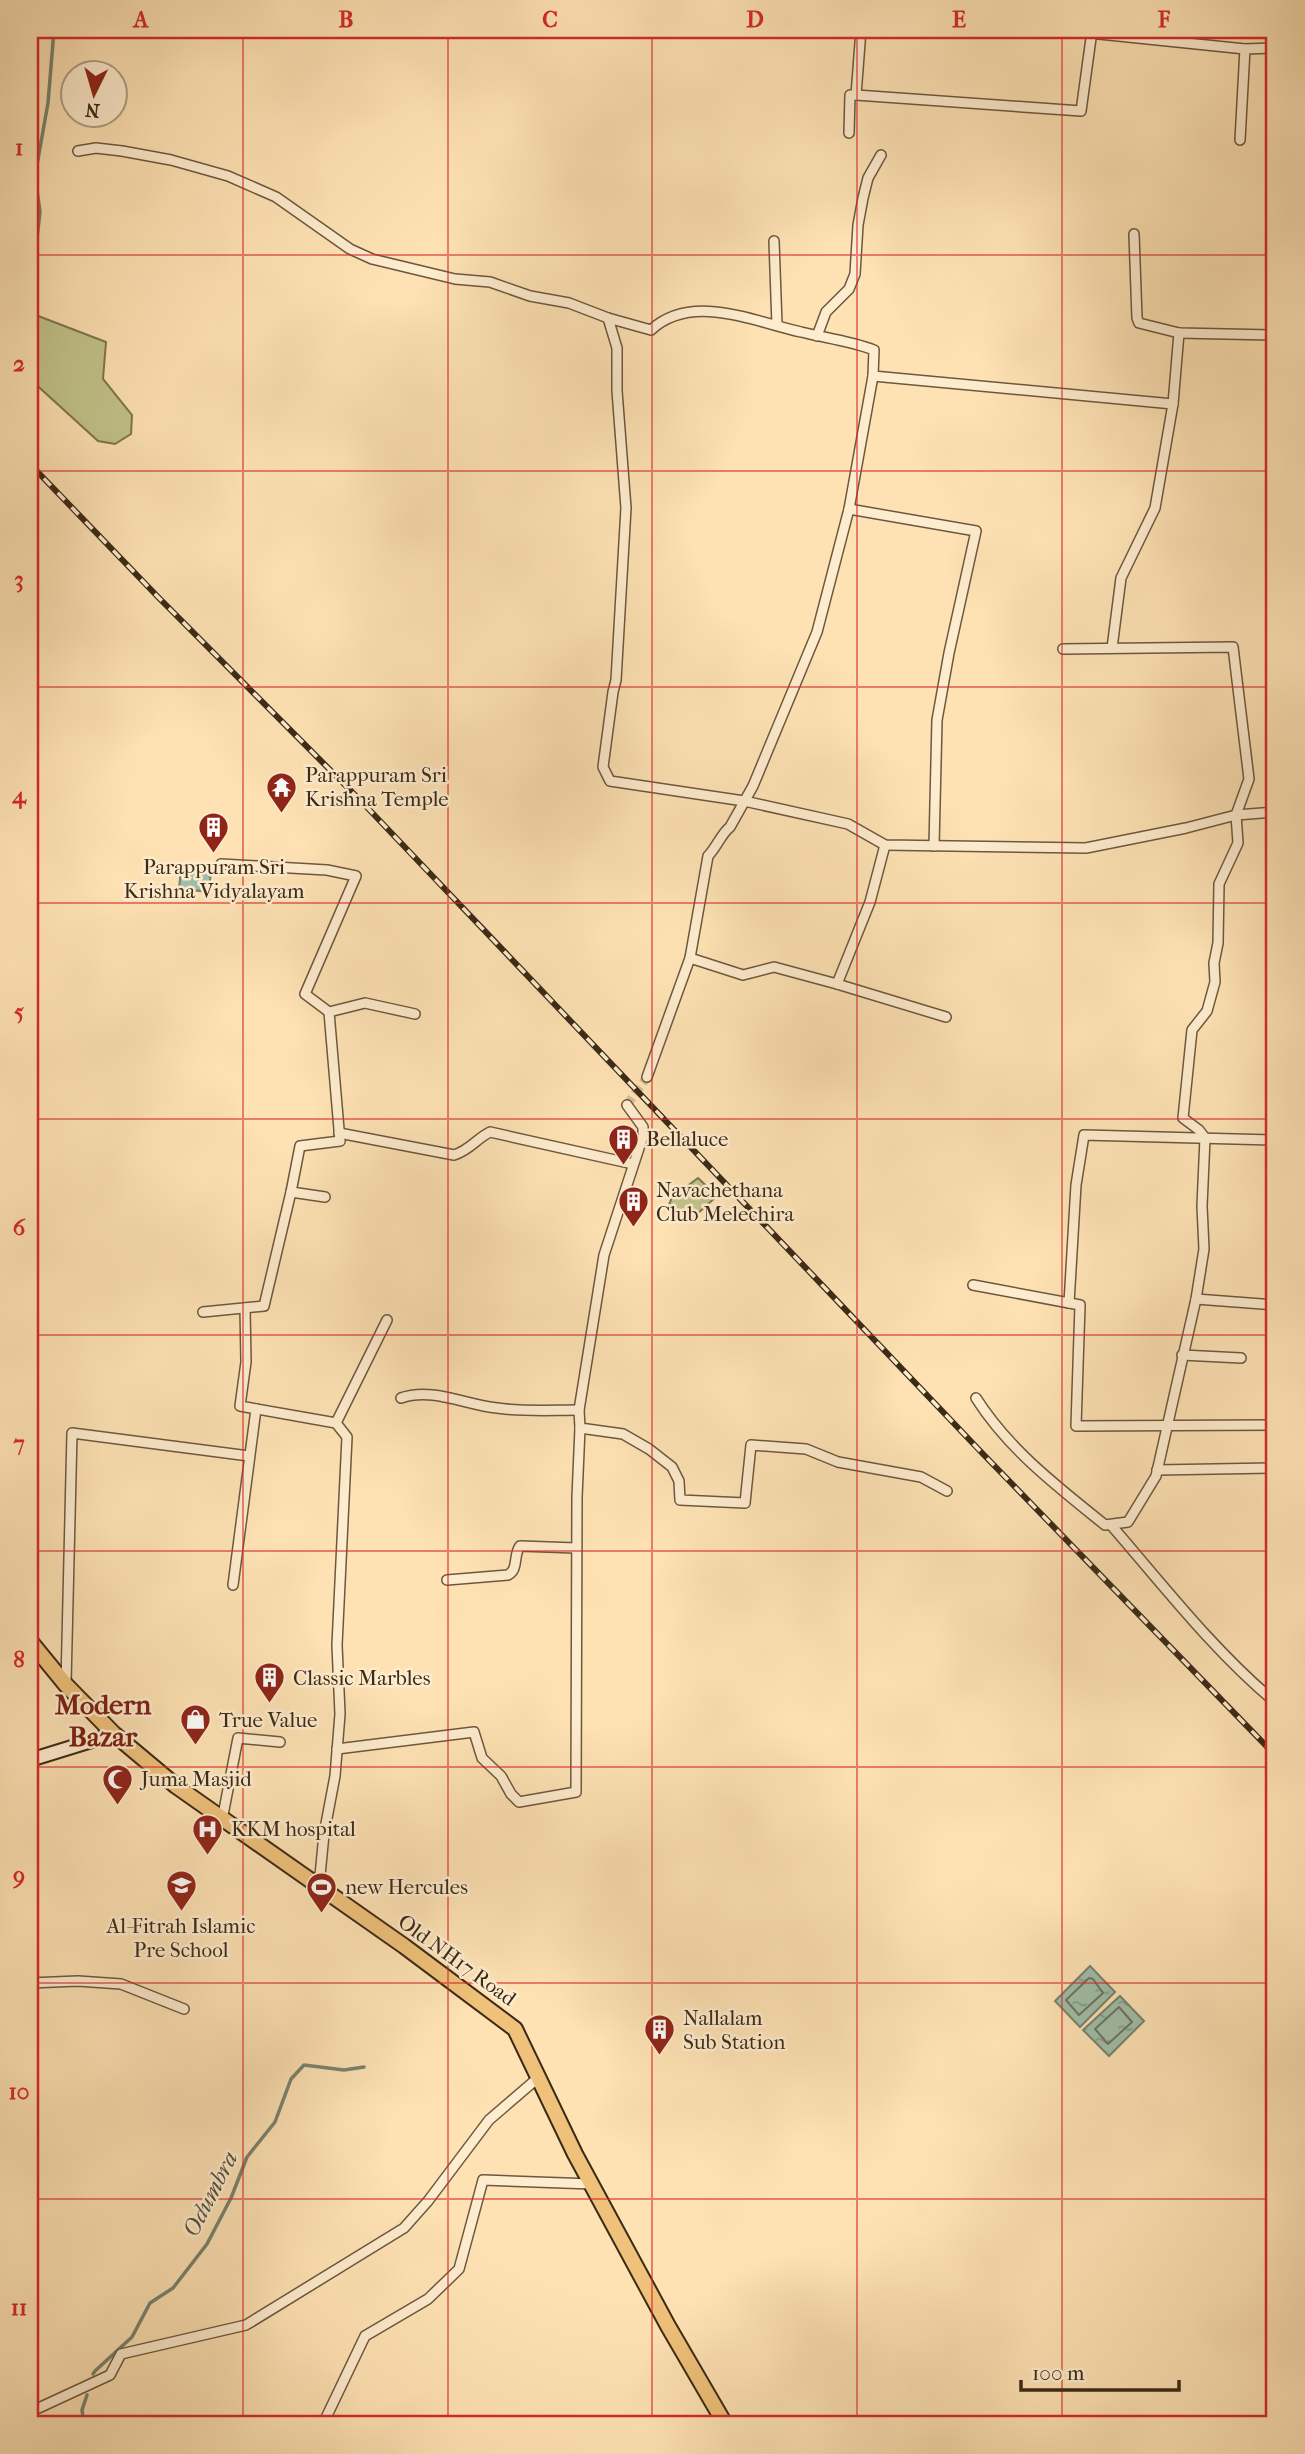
<svg xmlns="http://www.w3.org/2000/svg" width="1305" height="2454" viewBox="0 0 1305 2454" font-family="'IM FELL French Canon',serif">
<style>
.green{fill:#c2c38b;stroke:#7e7650;stroke-width:2}
.water{fill:url(#water-ripples);stroke:#78836f;stroke-width:2}
.lines{fill:none;stroke-linecap:round;stroke-linejoin:round}
.shore{stroke:#6e7460;stroke-width:2}
.stream{stroke:#78836f;stroke-width:3.5}
.street-tunnel{stroke:#d7bd94;stroke-width:9;stroke-dasharray:9 4.5;stroke-linecap:butt}
.street-casing{stroke:#6c583e;stroke-width:12}
.secondary-casing{stroke:#3b2a16;stroke-width:16}
.primary-casing{stroke:#3b2a16;stroke-width:18}
.street{stroke:#feecce;stroke-width:9}
.secondary{stroke:#feecce;stroke-width:12}
.primary{stroke:#efc17a;stroke-width:14}
.rail-casing{stroke:#3b2a16;stroke-width:6}
.rail{stroke:#feecce;stroke-width:3.5;stroke-dasharray:10;stroke-linecap:butt}
.grid{fill:none;stroke:#d62828;stroke-width:2;stroke-opacity:0.55}
.labels{text-anchor:middle;stroke-width:5;stroke-linejoin:round;paint-order:stroke}
.poi-label{font-size:21px;fill:#3b2a16;stroke:#feecce;text-anchor:start}
.street-label{font-size:21px;fill:#3b2a16;stroke:#feecce}
.water-label{font-size:23px;font-style:italic;fill:#544f3b;stroke:#feecce}
.district-label{font-size:28px;font-weight:bold;fill:#7a1f14;stroke:#feecce}
.neatline{fill:none;stroke:#d62828;stroke-width:2.5}
.grid-label{font-size:23px;text-anchor:middle;font-weight:bold;fill:#d62828}
</style>
<defs>
<pattern id="water-ripples" width="26" height="14" patternUnits="userSpaceOnUse" patternTransform="scale(1.75)"><rect width="26" height="14" fill="#a0beaa"/><path d="M2 4q2-2 4 0t4 0M15 11q2-2 4 0t4 0" fill="none" stroke="#849b89"/></pattern>
</defs>
<rect width="100%" height="100%" fill="#fee2b4"/>
<filter id="stains"><feTurbulence type="fractalNoise" baseFrequency=".00286" numOctaves="4"/><feColorMatrix values="0 0 0 0 .2 0 0 0 0 .09 0 0 0 0 .02 0 0 0 .5 -.17"/></filter>
<radialGradient id="worn" r=".72"><stop offset=".6" stop-color="#630" stop-opacity="0"/><stop offset="1" stop-color="#630" stop-opacity=".3"/></radialGradient>
<g class="green">
<polygon points="33,314 106,342 103,379 132,415 131,434 115,444 98,441 30,379"/>
<polygon points="698,1178 717,1196 695,1216 680,1213 669,1205 675,1190 686,1187"/>
</g>
<g class="water">
<polygon points="181,868 211,870 209,892 179,889"/>
<polygon points="1090,1966 1115,1992 1080,2027 1055,2001"/>
<polygon points="1120,1996 1144,2021 1109,2056 1083,2030"/>
</g>
<g class="lines">
<g class="shore">
<polygon points="1089,1978 1093,1979 1103,1993 1079,2015 1066,2000"/>
<polygon points="1119,2007 1132,2022 1108,2044 1095,2029"/>
</g>
<g class="stream">
<polyline points="30,297 40,212 35,176 48,103 54,30"/>
<polyline points="93,2374 95,2371 132,2337 150,2303 173,2288 207,2244 231,2198 247,2157 275,2122 291,2079 304,2065 344,2070 364,2067"/>
<polyline points="84,2424 82,2410 87,2395"/>
</g>
<polyline class="street-tunnel" points="627,1105 647,1077"/>
<defs>
<g id="street">
<polyline points="1088,30 1099,34 1245,49 1275,48"/>
<polyline points="856,95 1081,111 1092,31"/>
<polyline points="849,133 850,95 856,95 861,30"/>
<polyline points="1240,140 1245,49"/>
<path d="M 78,151 L 96,148 L 122,151 L 171,160 L 228,176 L 276,197 L 350,249 L 372,259 L 455,279 L 490,282 L 530,296 L 569,303 L 608,318 L 651,330 C 692,292 755,322 801,332 C 825,338 850,341 874,350 L 873,376 L 849,509 L 817,632 L 753,786 L 730,827 C 721,834 717,847 708,856 L 690,958"/>
<polyline points="1134,234 1137,318 1139,323 1179,333 1275,335"/>
<polyline points="774,241 777,325"/>
<polyline points="608,318 617,348 617,391 626,508 616,680 613,692 603,767 610,781 744,801 848,824 885,845 1086,848 1186,828 1236,815 1275,812"/>
<polyline points="817,336 826,312 849,289 855,274 858,225 863,198 868,178 881,155"/>
<polyline points="873,376 1173,404"/>
<polyline points="849,509 976,531 949,653 937,720 934,846"/>
<polyline points="1112,648 1121,578 1155,508 1173,404 1179,333"/>
<polyline points="221,864 327,870 356,876 305,994 329,1012 365,1003 415,1014"/>
<polyline points="837,984 946,1017"/>
<polyline points="647,1077 690,958 743,975 774,967 837,984 870,902 885,845"/>
<polyline points="627,1105 643,1127 643,1136 604,1255 579,1410 580,1428 623,1434 649,1449 672,1467 679,1481 680,1500 745,1503 751,1445 806,1449 838,1462 921,1477 947,1491"/>
<path d="M 339,1133 L 454,1155 C 470,1150 476,1139 490,1132 L 633,1164"/>
<polyline points="291,1192 300,1146 340,1141 329,1012"/>
<polyline points="973,1285 1080,1305 1076,1426 1275,1425"/>
<polyline points="1196,1299 1275,1305"/>
<polyline points="1069,1303 1076,1185 1084,1135 1275,1140"/>
<polyline points="245,1308 246,1362 240,1406 336,1423"/>
<polyline points="203,1312 264,1306 291,1192 325,1197"/>
<polyline points="1182,1355 1241,1358"/>
<path d="M 401,1398 C 432,1387 466,1405 497,1408 C 524,1412 552,1410 579,1410"/>
<path d="M 976,1398 C 1009,1450 1058,1487 1105,1525 L 1128,1522 L 1156,1476 L 1196,1299 L 1204,1249 L 1202,1206 L 1205,1138 L 1199,1130 L 1183,1118 L 1192,1030 L 1207,1011 L 1215,982 L 1214,963 L 1218,943 L 1219,884 L 1238,843 L 1236,815 L 1249,779 L 1233,647 L 1063,649"/>
<polyline points="1157,1470 1274,1468"/>
<path d="M 1111,1525 C 1163,1585 1213,1650 1275,1702"/>
<path d="M 447,1580 L 508,1575 C 519,1569 513,1555 520,1546 L 576,1548"/>
<polyline points="233,1585 256,1409"/>
<polyline points="66,1683 72,1433 249,1456"/>
<polyline points="337,1749 474,1732 482,1758 501,1776 511,1794 519,1802 576,1792 577,1497 580,1428"/>
<polyline points="222,1820 238,1738 280,1742"/>
<polyline points="319,1886 324,1834 335,1776 340,1714 337,1645 347,1437 336,1423 387,1320"/>
<polyline points="30,1983 78,1981 121,1984 184,2009"/>
<polyline points="30,2412 110,2375 121,2354 246,2325 404,2228 428,2201 489,2120 539,2077"/>
<polyline points="323,2424 365,2336 428,2299 459,2269 483,2180 592,2184"/>
</g>
<polyline id="secondary" points="30,1760 114,1734"/>
<polyline id="primary" points="30,1641 66,1685 114,1734 176,1786 404,1946 515,2029 575,2154 668,2326 725,2424"/>
</defs>
<use href="#street" class="street-casing"/>
<use href="#secondary" class="secondary-casing"/>
<use href="#primary" class="primary-casing"/>
<use href="#street" class="street"/>
<use href="#secondary" class="secondary"/>
<use href="#primary" class="primary"/>
<defs>
<polyline id="rail" points="30,464 158,597 360,800 984,1455 1275,1755"/>
</defs>
<use href="#rail" class="rail-casing"/>
<use href="#rail" class="rail"/>
</g>
<path class="grid" d="M 243,30 L 243,2424M 448,30 L 448,2424M 652,30 L 652,2424M 857,30 L 857,2424M 1062,30 L 1062,2424M 30,255 L 1275,255M 30,471 L 1275,471M 30,687 L 1275,687M 30,903 L 1275,903M 30,1119 L 1275,1119M 30,1335 L 1275,1335M 30,1551 L 1275,1551M 30,1767 L 1275,1767M 30,1983 L 1275,1983M 30,2199 L 1275,2199"/>
<defs>
<symbol id="temple-pin" viewBox="-11 -11 22 30"><path d="M0 17L-7.5 6A9.5 9.5 0 1 1 7.5 6Z" fill="#8f2418" stroke="#feecce"/><path d="M0-6L5-2H3V0L6.5 2.5H4V6H1.5V3h-3V6H-4V2.5H-6.5L-3 0V-2H-5Z" fill="#fff"/></symbol>
<symbol id="building-pin" viewBox="-11 -11 22 30"><path d="M0 17L-7.5 6A9.5 9.5 0 1 1 7.5 6Z" fill="#8f2418" stroke="#feecce"/><path d="M-4-6H4V6H1V3H-1V6H-4ZM-2.5-4.3h1.7v1.8h-1.7ZM.8-4.3h1.7v1.8H.8ZM-2.5-1h1.7V.8h-1.7ZM.8-1h1.7V.8H.8Z" fill="#fff"/></symbol>
<symbol id="shop-pin" viewBox="-11 -11 22 30"><path d="M0 17L-7.5 6A9.5 9.5 0 1 1 7.5 6Z" fill="#8f2418" stroke="#feecce"/><path d="M-5-2.5h2.3a2.7 3.5 0 0 1 5.4 0H5L5.5 6h-11ZM-1.5-2.5h3a1.5 2.3 0 0 0-3 0Z" fill="#fff"/></symbol>
<symbol id="mosque-pin" viewBox="-11 -11 22 30"><path d="M0 17L-7.5 6A9.5 9.5 0 1 1 7.5 6Z" fill="#8f2418" stroke="#feecce"/><path d="M3.5-4.9A6 6 0 1 0 3.5 4.9A5 5 0 1 1 3.5-4.9Z" fill="#fff"/></symbol>
<symbol id="hospital-pin" viewBox="-11 -11 22 30"><path d="M0 17L-7.5 6A9.5 9.5 0 1 1 7.5 6Z" fill="#8f2418" stroke="#feecce"/><path d="M-5-5h3v3.5h4V-5h3V5h-3V1.5h-4V5h-3Z" fill="#fff"/></symbol>
<symbol id="school-pin" viewBox="-11 -11 22 30"><path d="M0 17L-7.5 6A9.5 9.5 0 1 1 7.5 6Z" fill="#8f2418" stroke="#feecce"/><path d="M0-5L7-2L0 1L-7-2ZM-4 1L0 2.5L4 1V4Q0 6-4 4Z" fill="#fff"/></symbol>
<symbol id="stadium-pin" viewBox="-11 -11 22 30"><path d="M0 17L-7.5 6A9.5 9.5 0 1 1 7.5 6Z" fill="#8f2418" stroke="#feecce"/><path d="M0-5a6.5 5 0 1 0 0 10a6.5 5 0 1 0 0-10ZM-3.5-1.8h7v3.6h-7Z" fill="#fff"/></symbol>
</defs>
<g fill-rule="evenodd">
<use href="#temple-pin" x="264" y="770" width="35" height="47"/>
<use href="#building-pin" x="196" y="810" width="35" height="47"/>
<use href="#building-pin" x="606" y="1122" width="35" height="47"/>
<use href="#building-pin" x="616" y="1184" width="35" height="47"/>
<use href="#building-pin" x="252" y="1660" width="35" height="47"/>
<use href="#shop-pin" x="178" y="1702" width="35" height="47"/>
<use href="#mosque-pin" x="100" y="1762" width="35" height="47"/>
<use href="#hospital-pin" x="190" y="1812" width="35" height="47"/>
<use href="#school-pin" x="164" y="1868" width="35" height="47"/>
<use href="#stadium-pin" x="304" y="1870" width="35" height="47"/>
<use href="#building-pin" x="642" y="2012" width="35" height="47"/>
</g>
<g class="labels">
<g class="poi-label">
<text x="305" y="782">Parappuram Sri<tspan x="305" dy="24">Krishna Temple</tspan></text>
<text x="214" y="874" text-anchor="middle">Parappuram Sri<tspan x="214" dy="24">Krishna Vidyalayam</tspan></text>
<text x="646" y="1146">Bellaluce</text>
<text x="656" y="1197">Navachethana<tspan x="656" dy="24">Club Melechira</tspan></text>
<text x="293" y="1685">Classic Marbles</text>
<text x="219" y="1727">True Value</text>
<text x="141" y="1786">Juma Masjid</text>
<text x="231" y="1836">KKM hospital</text>
<text x="345" y="1894">new Hercules</text>
<text x="181" y="1933" text-anchor="middle">Al-Fitrah Islamic<tspan x="181" dy="24">Pre School</tspan></text>
<text x="683" y="2025">Nallalam<tspan x="683" dy="24">Sub Station</tspan></text>
</g>
<g class="street-label">
<text transform="translate(457 1960) rotate(36)" y="7">Old NH17 Road</text>
</g>
<g class="water-label">
<text transform="translate(210 2194) rotate(-63)" y="8">Odumbra</text>
</g>
<g class="district-label">
<text x="103" y="1714">Modern<tspan x="103" dy="32">Bazar</tspan></text>
</g>
</g>
<rect width="1305" height="2454" fill="none" stroke="#fee2b4" stroke-width="77"/>
<g transform="translate(94 94) rotate(185)"><circle r="33" fill="#feecce" stroke="#b09e84" stroke-width="2"/>
<path d="M0-5L12 26L0 18L-12 26Z" fill="#8f2418"/>
<text y="-10" font-size="19" font-weight="bold" text-anchor="middle" fill="#3b2a16">N</text>
</g>
<path d="M1021 2380v10h158v-10" fill="none" stroke="#3b2a16" stroke-width="3.5"/>
<text x="1032" y="2380" font-size="21" fill="#3b2a16" stroke="#feecce" stroke-width="5" paint-order="stroke">100 m</text>
<rect x="38" y="38" width="1228" height="2378" class="neatline"/>
<g class="grid-label">
<text x="141" y="27">A</text>
<text x="346" y="27">B</text>
<text x="550" y="27">C</text>
<text x="755" y="27">D</text>
<text x="959" y="27">E</text>
<text x="1164" y="27">F</text>
<text x="19" y="155">1</text>
<text x="19" y="371">2</text>
<text x="19" y="587">3</text>
<text x="19" y="803">4</text>
<text x="19" y="1019">5</text>
<text x="19" y="1235">6</text>
<text x="19" y="1451">7</text>
<text x="19" y="1667">8</text>
<text x="19" y="1883">9</text>
<text x="19" y="2099">10</text>
<text x="19" y="2315">11</text>
</g>
<rect width="100%" height="100%" filter="url(#stains)"/>
<rect width="100%" height="100%" fill="url(#worn)"/>
</svg>
